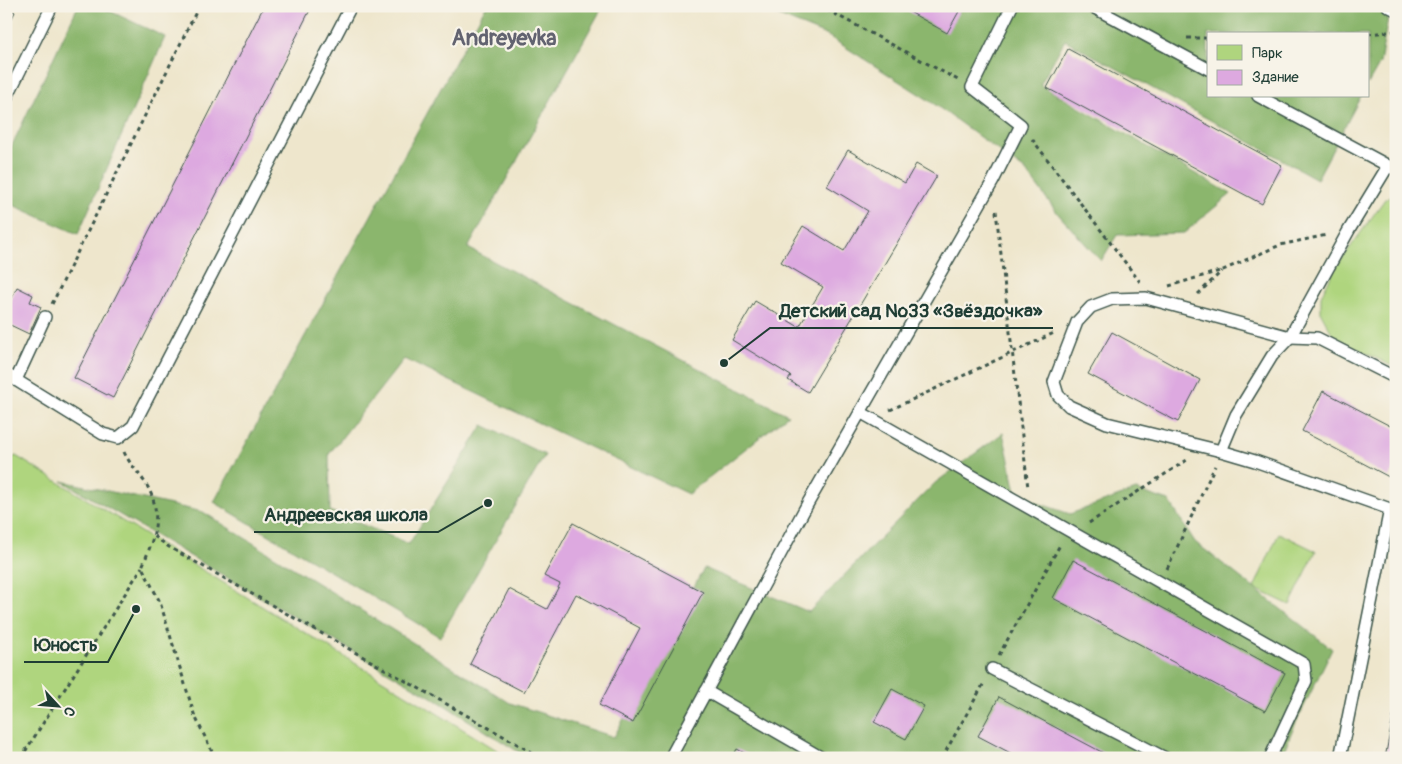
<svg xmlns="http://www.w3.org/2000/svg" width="1402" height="764" viewBox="0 0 1402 764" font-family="Pangolin,sans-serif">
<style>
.green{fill:#afd57e;stroke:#678959}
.forest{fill:#8bb66d;stroke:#557a50}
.building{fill:#dda9e0}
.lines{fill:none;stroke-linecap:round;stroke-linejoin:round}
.service-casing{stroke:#3e564b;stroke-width:14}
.path{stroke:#3e564b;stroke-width:3;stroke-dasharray:4 4;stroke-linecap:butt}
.service{stroke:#fff;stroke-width:11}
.labels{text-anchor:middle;stroke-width:4.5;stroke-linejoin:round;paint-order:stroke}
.district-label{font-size:22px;font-weight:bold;fill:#626370;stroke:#f7f3e8}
.leader{fill:none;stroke:#1f3d34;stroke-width:2}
.callout-dot{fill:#1f3d34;stroke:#f7f3e8;stroke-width:2}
.callout-label{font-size:19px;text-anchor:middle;font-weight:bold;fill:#1f3d34;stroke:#f7f3e8;stroke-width:4.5;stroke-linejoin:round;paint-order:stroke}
</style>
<rect width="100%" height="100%" fill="#f7f3e8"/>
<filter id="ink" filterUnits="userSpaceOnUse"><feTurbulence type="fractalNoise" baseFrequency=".02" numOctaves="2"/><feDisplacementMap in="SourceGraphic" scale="10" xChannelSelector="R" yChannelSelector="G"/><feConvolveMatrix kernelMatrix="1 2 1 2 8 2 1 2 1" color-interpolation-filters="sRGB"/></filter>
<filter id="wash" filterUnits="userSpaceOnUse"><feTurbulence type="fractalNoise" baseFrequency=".0096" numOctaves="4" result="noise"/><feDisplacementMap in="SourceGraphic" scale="20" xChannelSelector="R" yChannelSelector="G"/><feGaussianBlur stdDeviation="1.12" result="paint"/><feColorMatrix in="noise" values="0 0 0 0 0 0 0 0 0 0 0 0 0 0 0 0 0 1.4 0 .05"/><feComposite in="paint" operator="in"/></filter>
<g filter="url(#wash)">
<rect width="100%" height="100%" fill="#eee6cc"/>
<g class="green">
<polygon points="1396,193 1396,368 1334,337 1321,313 1321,296 1334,270 1385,199"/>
<polygon points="16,456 510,758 6,758 6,460"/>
<polygon points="1279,533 1316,551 1290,605 1254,588"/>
</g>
<g class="forest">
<polygon points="78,6 99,6 165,37 78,234 6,202 6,158"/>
<polygon points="486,6 603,6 468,248 788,415 688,494 404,359 329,454 330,511 409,544 483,425 545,455 440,637 214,502"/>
<polygon points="755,6 1390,6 1380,63 1368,84 1368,34 1208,34 1208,96 1361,96 1317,179 1065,40 1040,85 1231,194 1184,233 1117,235 1101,261 1059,215 1025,170 930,101 828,36"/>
<polygon points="1003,433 1017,496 1070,514 1136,490 1169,501 1195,542 1332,649 1291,733 1281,758 528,758 438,701 62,481 203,512 510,703 614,737 704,568 809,612 882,536 935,483"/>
</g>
<g id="blocks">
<g class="building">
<polygon points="264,6 312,6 113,398 74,378"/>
<polygon points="899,6 962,6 947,33"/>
<polygon points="6,8 15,12 6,30"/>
<polygon points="1068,49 1282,165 1262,204 1047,88"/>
<polygon points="848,150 905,183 916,164 937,176 808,392 788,380 791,376 732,340 755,301 799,327 823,287 781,262 803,226 844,251 868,211 827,186"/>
<polygon points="17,287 33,295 30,302 41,307 29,334 6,323 6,310"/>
<polygon points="1112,332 1200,380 1178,422 1088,374"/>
<polygon points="1323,391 1396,429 1396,464 1389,477 1302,431"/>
<polygon points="573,523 703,592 633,723 599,705 640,628 576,594 524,692 470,664 509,589 547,609 560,584 544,576"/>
<polygon points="1073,560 1285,673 1265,711 1053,598"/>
<polygon points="892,689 924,706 906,739 874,722"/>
<polygon points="999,697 1079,740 1113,758 1020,758 978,736"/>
<polygon points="1395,707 1396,758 1385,758"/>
<polygon points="737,749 754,758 732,758"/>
</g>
</g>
</g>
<g filter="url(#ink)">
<use href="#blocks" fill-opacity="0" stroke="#3e564b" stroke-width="1"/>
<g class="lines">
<defs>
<g id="service">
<polyline points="1091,6 1208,69"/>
<polyline points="1388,6 1396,10"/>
<polyline points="1258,96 1396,170"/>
<polyline points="6,99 52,6"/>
<polyline points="6,374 103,434 118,438 133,426 351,6"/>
<polyline points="16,380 45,317"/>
<polyline points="860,412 1304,664 1306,681 1270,758"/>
<polyline points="1221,451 1107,423 1069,406 1058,395 1054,382 1077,322 1091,307 1112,299 1146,298 1290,337 1317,338 1396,378"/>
<polyline points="992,669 1165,758"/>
<polyline points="706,691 822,758"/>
<polyline points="670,758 808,503 993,181 1021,125 972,87 1012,6"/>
<polyline points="1340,758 1390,509 1255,461 1221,451 1236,415 1272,356 1290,337 1349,230 1388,166"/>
</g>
</defs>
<use href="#service" class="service-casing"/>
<g class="path">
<polyline points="820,6 958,80"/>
<polyline points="1368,34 1396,31"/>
<polyline points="1187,38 1208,38"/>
<polyline points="1032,139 1140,282"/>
<polyline points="996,211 1028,488"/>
<polyline points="1169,286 1223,270 1280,245 1327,235"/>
<polyline points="1198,294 1222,271"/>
<polyline points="52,304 199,6"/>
<polyline points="1393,359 1396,353"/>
<polyline points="890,410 1054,333"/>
<path d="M 124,452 C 129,463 137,471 144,481 C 164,510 155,537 142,567 L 160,602 L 194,714 L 215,758"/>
<polyline points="1089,523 1187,460"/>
<polyline points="154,536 169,547 542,758"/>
<polyline points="1167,569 1215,466"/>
<polyline points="999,655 1060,545"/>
<polyline points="21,758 142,567"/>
<polyline points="942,758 984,683"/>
</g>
<use href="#service" class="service"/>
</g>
</g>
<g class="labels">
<g class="district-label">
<text x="504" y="45">Andreyevka</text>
</g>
</g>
<path class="leader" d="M724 363L770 328H1053M488 503L438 532H254M136 609L108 662H24"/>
<g class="callout-dot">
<circle cx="724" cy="363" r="5"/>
<circle cx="488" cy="503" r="5"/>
<circle cx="136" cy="609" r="5"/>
</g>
<g class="callout-label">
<text x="911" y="317">Детский сад №33 «Звёздочка»</text>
<text x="346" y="521">Андреевская школа</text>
<text x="66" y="651">Юность</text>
</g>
<rect width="1402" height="764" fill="none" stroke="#f7f3e8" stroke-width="25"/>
<rect x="1207" y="32" width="162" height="65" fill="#f7f3e8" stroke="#a1aaa0"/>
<rect x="1217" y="45" width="25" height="15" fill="#afd57e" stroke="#a1aaa0"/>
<text x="1252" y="58" font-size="15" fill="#1f3d34">Парк</text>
<rect x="1217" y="70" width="25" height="15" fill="#dda9e0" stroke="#a1aaa0"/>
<text x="1252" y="82" font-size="15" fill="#1f3d34">Здание</text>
<g transform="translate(58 706) rotate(116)" stroke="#f7f3e8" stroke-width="4" paint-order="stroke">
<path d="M0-4L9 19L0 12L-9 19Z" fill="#1f3d34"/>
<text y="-8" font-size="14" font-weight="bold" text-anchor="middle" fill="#1f3d34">С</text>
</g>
</svg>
